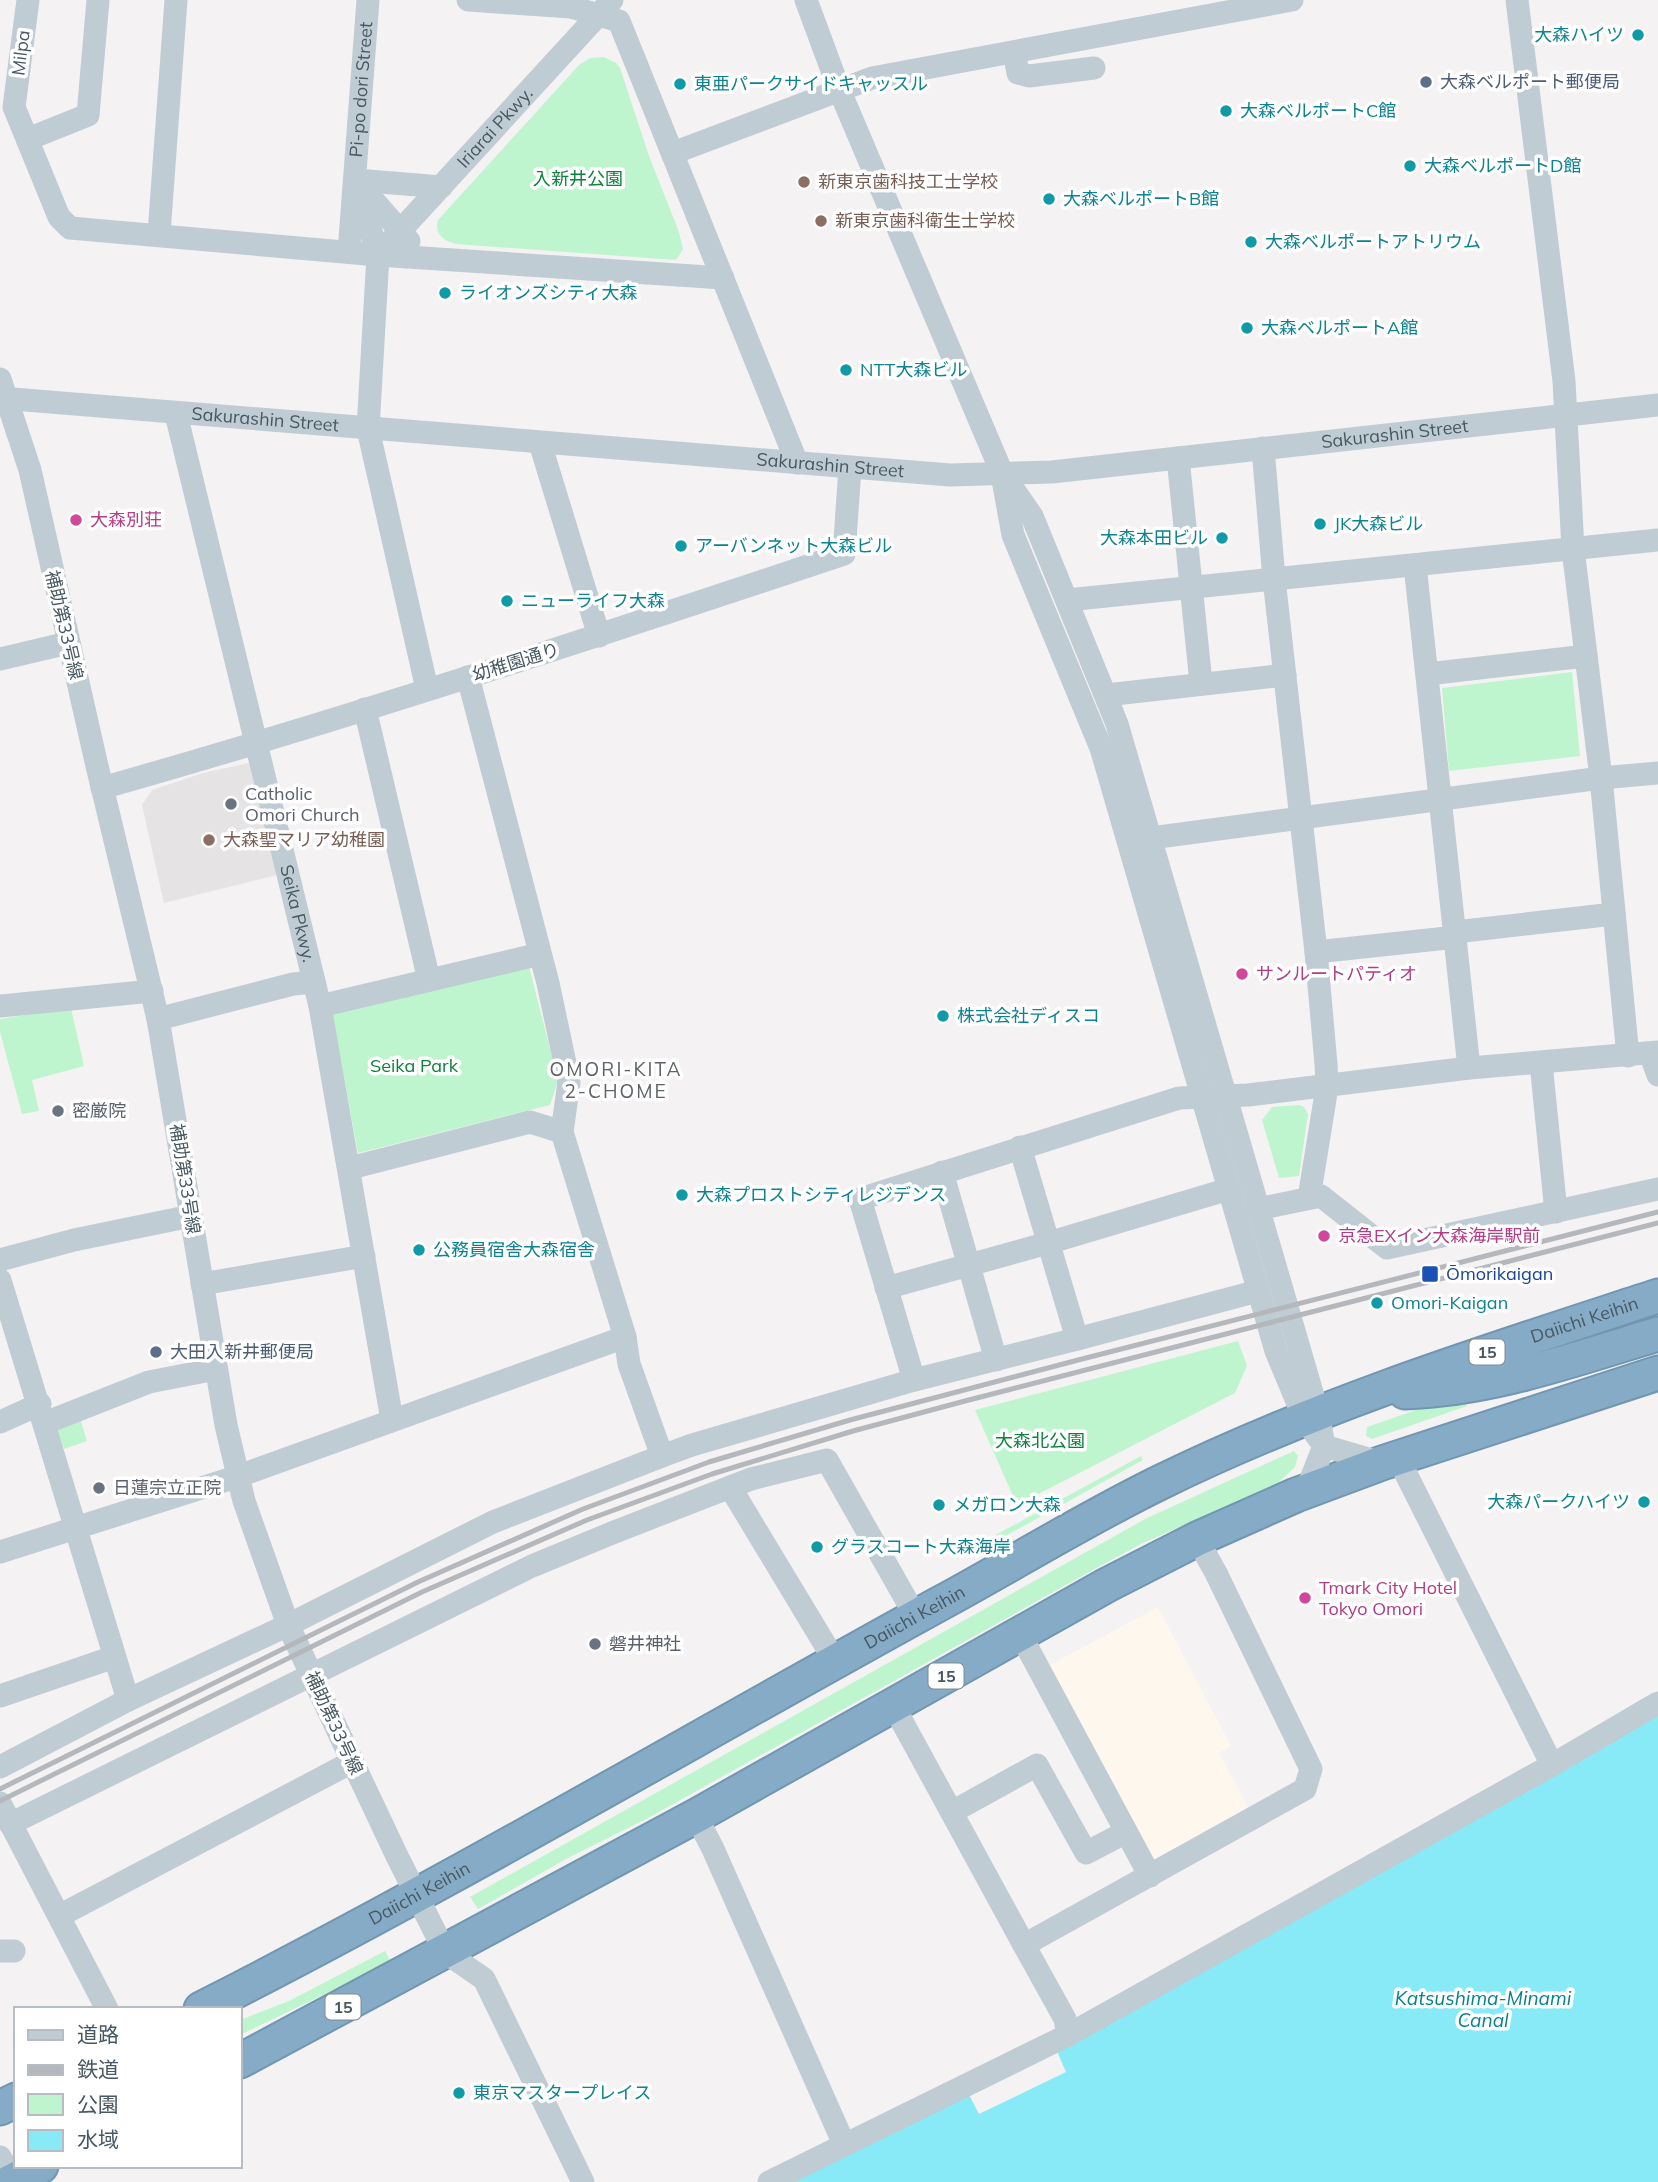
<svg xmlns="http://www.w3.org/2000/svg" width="1658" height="2182" viewBox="0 0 1658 2182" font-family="Mulish,'Noto Sans JP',sans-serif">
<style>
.commercial{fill:#fef7ed}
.education{fill:#e6e3e5}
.green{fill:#bef5ce}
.water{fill:#87eaf6}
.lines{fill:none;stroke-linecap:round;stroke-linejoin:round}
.highway-casing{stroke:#7096b2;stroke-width:37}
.minor{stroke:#bfccd3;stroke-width:23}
.highway{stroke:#86abc6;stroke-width:33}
.rail{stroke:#b4b8bd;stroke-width:5}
.culture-dot{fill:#0f9aa8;stroke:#fff;stroke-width:2.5}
.service-dot{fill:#5c6f8a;stroke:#fff;stroke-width:2.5}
.education-dot{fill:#8d6e63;stroke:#fff;stroke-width:2.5}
.hotel-dot{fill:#d1479c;stroke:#fff;stroke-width:2.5}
.worship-dot{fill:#6b7280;stroke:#fff;stroke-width:2.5}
.transit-dot{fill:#1a4fb4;stroke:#fff;stroke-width:2.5}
.labels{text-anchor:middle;stroke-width:7;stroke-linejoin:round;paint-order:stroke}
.shield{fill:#fff;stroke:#7f8a92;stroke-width:2}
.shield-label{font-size:16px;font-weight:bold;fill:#485863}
.culture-label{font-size:18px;fill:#0d838f;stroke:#fff;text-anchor:start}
.street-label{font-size:18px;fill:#485863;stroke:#fff}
.service-label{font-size:18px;fill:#4e5e75;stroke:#fff;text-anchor:start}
.park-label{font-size:18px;fill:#0d823c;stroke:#fff}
.education-label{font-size:18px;fill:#785e54;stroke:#fff;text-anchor:start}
.hotel-label{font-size:18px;fill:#b23c85;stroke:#fff;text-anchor:start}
.worship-label{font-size:18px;fill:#5b616d;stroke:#fff;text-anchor:start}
.transit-label{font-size:18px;fill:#164399;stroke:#fff;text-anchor:start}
.neighbourhood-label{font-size:19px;letter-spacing:2px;fill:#5e6468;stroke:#fff}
.water-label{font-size:19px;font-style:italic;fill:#048292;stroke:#fff}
</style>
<rect width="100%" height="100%" fill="#f5f2f3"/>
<polygon class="commercial" points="1158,1607 1231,1746 1219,1753 1251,1813 1152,1865 1046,1667"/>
<polygon class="education" points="249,763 277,875 164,903 142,805 152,790 203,773"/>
<g class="green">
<path d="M 604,57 L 616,63 L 620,68 L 649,156 L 679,232 L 683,249 L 676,260 L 456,244 C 443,241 434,234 438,220 L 579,65 L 590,58 Z"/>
<polygon points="1572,672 1580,756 1449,771 1442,688"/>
<polygon points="529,966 558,1081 550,1105 358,1153 332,1012"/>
<polygon points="71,1008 84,1066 32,1080 39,1111 22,1114 0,1032 0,1019"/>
<polygon points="1299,1105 1304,1107 1308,1114 1299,1176 1279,1178 1262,1120 1272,1107"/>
<polygon points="1238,1341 1247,1366 1235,1393 1017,1505 975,1410"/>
<polygon points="1466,1402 1467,1406 1372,1439 1366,1436 1367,1427 1416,1410"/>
<polygon points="80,1418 87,1441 64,1449 56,1426"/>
<polygon points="1294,1451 1298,1456 1295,1467 1277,1484 1141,1544 1100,1566 648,1818 566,1859 478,1909 470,1897 1147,1518"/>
<polygon points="1141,1456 1143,1460 982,1549 979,1544"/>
<polygon points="385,1951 391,1962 240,2035 240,2020 289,2001"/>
</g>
<polygon class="water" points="1658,1711 1658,2182 786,2182 967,2091 979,2114 1066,2072 1056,2049"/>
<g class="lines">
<defs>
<g id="highway">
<path d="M 1405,1392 C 1493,1389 1574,1359 1658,1334"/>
<path id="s5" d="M 201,2009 C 451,1882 693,1739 939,1604 C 1013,1564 1085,1519 1161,1482 C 1320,1404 1490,1351 1658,1296"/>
<polyline points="240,2061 696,1816 1107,1585 1197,1539 1296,1495 1382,1463 1658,1373"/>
<polyline points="0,2108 16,2100"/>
<polyline points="10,2182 41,2166"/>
</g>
</defs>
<use href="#highway" class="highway-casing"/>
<g class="minor">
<polyline points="28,0 14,107 59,217 70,228 378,255 723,278"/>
<polyline points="468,0 571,7 619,21 797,463"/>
<polyline points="806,0 839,89 1002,473 1032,516 1117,724 1318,1413 1324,1446 1306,1492"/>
<polyline points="1517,0 1564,381 1573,549 1601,778 1628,1056"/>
<polyline points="1014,52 1018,73 1029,76 1094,68"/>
<polyline points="28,139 88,115 98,0"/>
<polyline points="673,153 872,78 1292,0"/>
<polyline points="356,180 378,255 368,429 427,689"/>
<polyline points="356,180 441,187"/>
<polyline points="360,185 409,241"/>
<polyline points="159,234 176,0"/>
<path id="s1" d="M 349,252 L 368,0"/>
<path id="s2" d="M 378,255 L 612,0"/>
<polyline points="0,379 30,470 97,766 158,1019 226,1425 244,1501 288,1625 396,1854 445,1952 484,1979 583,2182"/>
<path id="s3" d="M 0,398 L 950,475 L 1052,472 L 1658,405"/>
<path id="s4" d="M 176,414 L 320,1006 L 392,1420"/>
<polyline points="540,443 599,636"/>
<polyline points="1263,448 1274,579 1316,952 1326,1064 1327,1087 1309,1198"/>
<polyline points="1178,458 1201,683"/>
<polyline points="1003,480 1013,535 1101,748 1276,1351 1304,1418 1324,1446 1382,1463"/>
<polyline points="1415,565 1469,1068"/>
<polyline points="1067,600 1658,540"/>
<polyline points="0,659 68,643"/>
<polyline points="1427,674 1586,656"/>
<polyline points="468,677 548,983 569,1082 562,1132 625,1337 629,1364 662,1456 692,1445 914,1380 1077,1339 1258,1291"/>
<polyline points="1106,695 1285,675"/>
<polyline points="365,709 429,980"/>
<path d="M 102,788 C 352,717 598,636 844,554 L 850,468"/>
<polyline points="1151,838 1601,778 1658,773"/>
<polyline points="1316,952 1447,938 1455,932 1614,914"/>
<polyline points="0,1006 152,991"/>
<polyline points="320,1006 540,954"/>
<polyline points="158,1019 293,984 314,982"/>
<polyline points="1650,1053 1658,1075"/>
<polyline points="1541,1063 1556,1212"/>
<polyline points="1020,1147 1077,1339"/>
<polyline points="350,1168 530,1122 562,1132"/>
<polyline points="942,1172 996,1360"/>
<polyline points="1258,1209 1321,1196 1387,1248 1658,1189"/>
<polyline points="0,1260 74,1240 191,1216"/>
<polyline points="0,1280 128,1700"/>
<polyline points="202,1284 364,1256"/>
<polyline points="886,1288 1048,1243 1229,1189"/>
<polyline points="914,1380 860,1199 1179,1098 1248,1095 1469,1068 1658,1052"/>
<polyline points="0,1422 40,1404"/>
<polyline points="45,1423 149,1382 216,1369"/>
<polyline points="1398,1458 1552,1765"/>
<polyline points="730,1487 835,1661"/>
<polyline points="0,1552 236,1477 625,1337"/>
<polyline points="1020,1634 1150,1876"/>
<polyline points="0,1696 114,1657"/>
<polyline points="893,1705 1024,1945 1305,1789 1311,1769 1216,1573 1197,1539"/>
<polyline points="0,1767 128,1700 288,1625 493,1522 662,1456"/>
<polyline points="0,1803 107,2009"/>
<polyline points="952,1812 1037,1765 1086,1853 1126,1832"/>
<polyline points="696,1816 713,1849 844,2144"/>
<polyline points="10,1824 532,1566 612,1533 751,1479 827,1460 916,1617"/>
<polyline points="59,1916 352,1762"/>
<polyline points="1024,1945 1065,2019 1068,2035"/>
<polyline points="0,1951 14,1951"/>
<polyline points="0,2157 15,2182"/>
<polyline points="769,2182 1068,2035 1552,1765 1658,1703"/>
</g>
<use href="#highway" class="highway"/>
<g class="rail">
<polyline points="0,1789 418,1582 583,1509 709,1462 850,1420 1082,1359 1658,1212"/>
<polyline points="0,1801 422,1592 587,1520 712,1474 853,1431 965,1401 1658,1223"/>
</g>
</g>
<g class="culture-dot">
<circle cx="1638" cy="35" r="7"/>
<circle cx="680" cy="84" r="7"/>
<circle cx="1226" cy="111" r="7"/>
<circle cx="1410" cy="166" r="7"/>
<circle cx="1049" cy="199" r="7"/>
<circle cx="1251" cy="242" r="7"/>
<circle cx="445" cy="293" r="7"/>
<circle cx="1247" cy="328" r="7"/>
<circle cx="846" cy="370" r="7"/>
<circle cx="1320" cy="524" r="7"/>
<circle cx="1222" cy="538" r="7"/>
<circle cx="681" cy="546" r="7"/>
<circle cx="507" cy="601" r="7"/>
<circle cx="943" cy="1016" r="7"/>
<circle cx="682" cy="1195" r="7"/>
<circle cx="419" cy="1250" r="7"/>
<circle cx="1377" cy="1303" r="7"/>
<circle cx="1644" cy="1502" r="7"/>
<circle cx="939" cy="1505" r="7"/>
<circle cx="817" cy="1547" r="7"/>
<circle cx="459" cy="2093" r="7"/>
</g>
<g class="service-dot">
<circle cx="1426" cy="82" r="7"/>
<circle cx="156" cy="1352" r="7"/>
</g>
<g class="education-dot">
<circle cx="804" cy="182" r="7"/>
<circle cx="821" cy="221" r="7"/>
<circle cx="209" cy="840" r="7"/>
</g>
<g class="hotel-dot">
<circle cx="76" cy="520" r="7"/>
<circle cx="1242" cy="974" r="7"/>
<circle cx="1324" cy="1236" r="7"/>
<circle cx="1305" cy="1598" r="7"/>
</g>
<g class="worship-dot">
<circle cx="231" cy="804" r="7"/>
<circle cx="58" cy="1111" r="7"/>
<circle cx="99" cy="1488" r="7"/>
<circle cx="595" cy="1644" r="7"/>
</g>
<rect class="transit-dot" x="1421" y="1265" width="18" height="18" rx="3.5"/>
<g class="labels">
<g class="shield">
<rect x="1469.5" y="1339.5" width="35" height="25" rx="5"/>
<rect x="928.5" y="1663.5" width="35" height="25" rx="5"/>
<rect x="325.5" y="1994.5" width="35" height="25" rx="5"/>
</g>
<g class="shield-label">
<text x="1487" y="1358">15</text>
<text x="946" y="1682">15</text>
<text x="343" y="2013">15</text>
</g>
<g class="culture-label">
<text x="1624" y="41" text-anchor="end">大森ハイツ</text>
<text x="694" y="90">東亜パークサイドキャッスル</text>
<text x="1240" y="117">大森ベルポートC館</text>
<text x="1424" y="172">大森ベルポートD館</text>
<text x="1063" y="205">大森ベルポートB館</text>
<text x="1265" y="248">大森ベルポートアトリウム</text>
<text x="459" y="299">ライオンズシティ大森</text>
<text x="1261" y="334">大森ベルポートA館</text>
<text x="860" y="376">NTT大森ビル</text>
<text x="1334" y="530">JK大森ビル</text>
<text x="1208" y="544" text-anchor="end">大森本田ビル</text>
<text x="695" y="552">アーバンネット大森ビル</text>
<text x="521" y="607">ニューライフ大森</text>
<text x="957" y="1022">株式会社ディスコ</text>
<text x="696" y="1201">大森プロストシティレジデンス</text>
<text x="433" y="1256">公務員宿舎大森宿舎</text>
<text x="1391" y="1309">Omori-Kaigan</text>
<text x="1630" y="1508" text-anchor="end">大森パークハイツ</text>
<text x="953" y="1511">メガロン大森</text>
<text x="831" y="1553">グラスコート大森海岸</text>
<text x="473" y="2099">東京マスタープレイス</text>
</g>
<g class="street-label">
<text transform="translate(21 53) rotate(-83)" y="6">Milpa</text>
<text dy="6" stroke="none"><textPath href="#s1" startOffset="163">Pi-po dori Street</textPath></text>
<text dy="6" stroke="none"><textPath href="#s2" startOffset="173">Iriarai Pkwy.</textPath></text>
<text dy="6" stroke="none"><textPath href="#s3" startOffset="266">Sakurashin Street</textPath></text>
<text dy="6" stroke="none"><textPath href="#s3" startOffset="1400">Sakurashin Street</textPath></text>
<text dy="6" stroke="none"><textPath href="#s3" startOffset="833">Sakurashin Street</textPath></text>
<text transform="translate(64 625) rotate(77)" y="6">補助第33号線</text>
<text transform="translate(516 662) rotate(-17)" y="6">幼稚園通り</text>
<text dy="6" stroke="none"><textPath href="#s4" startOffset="514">Seika Pkwy.</textPath></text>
<text transform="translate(185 1179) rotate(81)" y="6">補助第33号線</text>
<text dy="6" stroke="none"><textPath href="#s5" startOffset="1549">Daiichi Keihin</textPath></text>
<text dy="6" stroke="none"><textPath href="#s5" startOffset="814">Daiichi Keihin</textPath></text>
<text transform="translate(334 1723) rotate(65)" y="6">補助第33号線</text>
<text dy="6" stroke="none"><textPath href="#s5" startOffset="247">Daiichi Keihin</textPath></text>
</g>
<g class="service-label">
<text x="1440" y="88">大森ベルポート郵便局</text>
<text x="170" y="1358">大田入新井郵便局</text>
</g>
<g class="park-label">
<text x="578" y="185">入新井公園</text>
<text x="414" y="1072">Seika Park</text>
<text x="1040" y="1447">大森北公園</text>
</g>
<g class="education-label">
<text x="818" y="188">新東京歯科技工士学校</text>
<text x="835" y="227">新東京歯科衛生士学校</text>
<text x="223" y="846">大森聖マリア幼稚園</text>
</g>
<g class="hotel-label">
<text x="90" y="526">大森別荘</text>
<text x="1256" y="980">サンルートパティオ</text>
<text x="1338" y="1242">京急EXイン大森海岸駅前</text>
<text x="1319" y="1594">Tmark City Hotel<tspan x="1319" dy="21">Tokyo Omori</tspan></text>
</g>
<g class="worship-label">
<text x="245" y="800">Catholic<tspan x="245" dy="21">Omori Church</tspan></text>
<text x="72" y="1117">密厳院</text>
<text x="113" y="1494">日蓮宗立正院</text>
<text x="609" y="1650">磐井神社</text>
</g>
<g class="transit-label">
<text x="1446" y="1280">Ōmorikaigan</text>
</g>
<g class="neighbourhood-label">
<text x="616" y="1076">OMORI-KITA<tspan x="616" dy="22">2-CHOME</tspan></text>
</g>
<g class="water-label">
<text x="1483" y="2005">Katsushima-Minami<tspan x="1483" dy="22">Canal</tspan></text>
</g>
</g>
<rect x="14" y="2007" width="228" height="161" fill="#ffffff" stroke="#b6bcc1" stroke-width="2"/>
<rect x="28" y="2030" width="35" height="10" fill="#bfccd3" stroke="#b6bcc1" stroke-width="2"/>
<text x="77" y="2042" font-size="21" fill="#485863">道路</text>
<rect x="28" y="2065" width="35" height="10" fill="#b4b8bd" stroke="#b6bcc1" stroke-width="2"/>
<text x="77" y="2077" font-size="21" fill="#485863">鉄道</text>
<rect x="28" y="2094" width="35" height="21" fill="#bef5ce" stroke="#b6bcc1" stroke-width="2"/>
<text x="77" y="2112" font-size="21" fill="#485863">公園</text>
<rect x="28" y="2130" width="35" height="21" fill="#87eaf6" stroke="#b6bcc1" stroke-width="2"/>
<text x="77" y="2147" font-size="21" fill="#485863">水域</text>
</svg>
